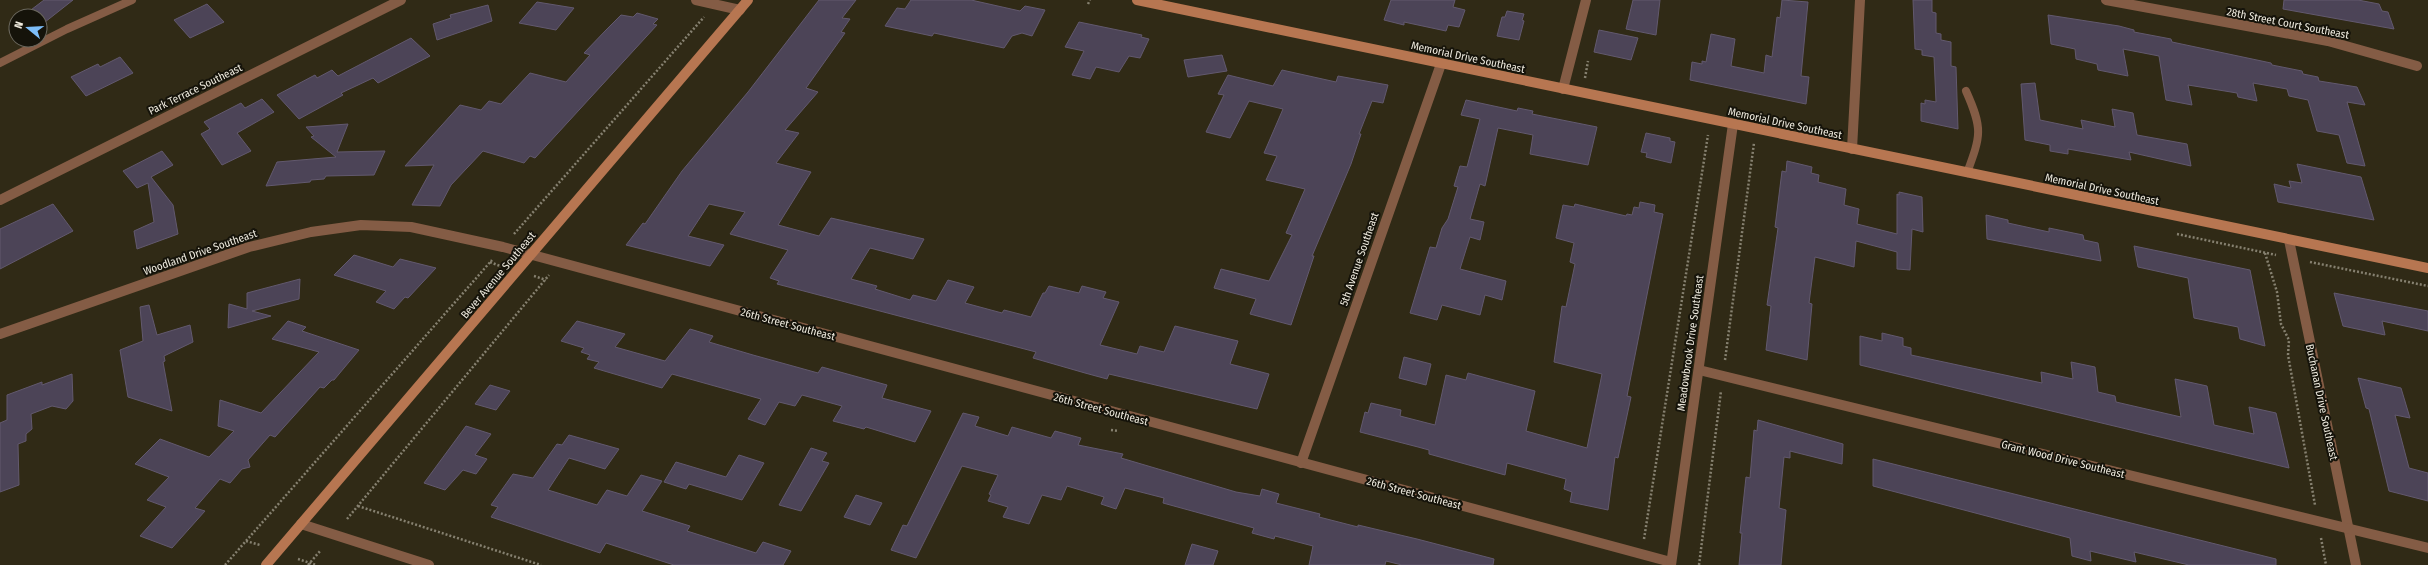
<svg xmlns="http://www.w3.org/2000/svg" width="2428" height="565" viewBox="0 0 2428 565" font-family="'Fira Sans Condensed',sans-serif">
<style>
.building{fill:#4c4457;stroke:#62596e}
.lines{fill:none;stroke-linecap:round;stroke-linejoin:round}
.path{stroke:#868170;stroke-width:2.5;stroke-dasharray:2 2;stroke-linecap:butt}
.lane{stroke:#845c45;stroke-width:8}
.street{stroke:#845c45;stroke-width:10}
.secondary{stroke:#b77651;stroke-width:10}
.labels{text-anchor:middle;stroke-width:4;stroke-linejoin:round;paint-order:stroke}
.street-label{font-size:11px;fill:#efebdf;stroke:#15130a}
</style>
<rect width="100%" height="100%" fill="#302a16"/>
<g class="building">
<polygon points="44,0 73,0 40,26 40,16 23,16"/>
<polygon points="819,0 856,0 842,18 850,19 841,32 845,33 806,88 818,92 785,130 799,133 776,163 811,172 778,225 819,236 831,218 924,239 913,259 870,248 851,279 877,286 875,289 910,300 913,295 936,301 948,280 974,287 965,303 1002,313 1004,310 1031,317 1043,293 1045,293 1049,286 1079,293 1082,286 1106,292 1103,298 1119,302 1100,345 1137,354 1140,346 1164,352 1175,326 1238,341 1230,364 1269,374 1257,409 1109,374 1107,379 1085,373 1033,358 1036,352 777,284 779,281 770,278 788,250 730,234 745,212 709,204 688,236 724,245 710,266 626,245 643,223 645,224 682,171 748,92"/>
<polygon points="911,0 971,0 1020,11 1025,6 1045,10 1032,36 1022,33 1012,36 1004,48 934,33 932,36 885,26 897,8 905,9"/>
<polygon points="1391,0 1455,0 1453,7 1465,10 1459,27 1448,25 1446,31 1404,22 1404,25 1384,20"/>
<polygon points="1633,0 1660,0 1656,35 1626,29"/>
<polygon points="1782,0 1808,2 1801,76 1809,77 1806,104 1690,80 1692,62 1702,64 1702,61 1706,62 1711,34 1735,39 1731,66 1764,73 1766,55 1772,57 1777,17 1780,18"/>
<polygon points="1913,0 1932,0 1932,12 1936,13 1936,33 1941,34 1941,40 1951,42 1951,66 1956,67 1958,129 1921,121 1921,103 1925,104 1925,100 1936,102 1934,57 1922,55 1922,50 1915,49"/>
<polygon points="2284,0 2358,0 2379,4 2382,11 2388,12 2394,29 2283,9"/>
<polygon points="537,2 574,8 556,30 519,23"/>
<polygon points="207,4 224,22 190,38 174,20"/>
<polygon points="488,5 492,21 437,40 433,24 451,18 450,15"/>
<polygon points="1507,11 1524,14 1522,20 1524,21 1519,40 1497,36 1502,17 1505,17"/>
<polygon points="637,13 658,19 653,24 657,25 535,158 530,156 524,163 483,151 451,185 440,206 412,205 434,165 405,166 460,105 481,110 489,101 501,104 530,73 566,82 590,55 584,53 606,30 621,15 633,17"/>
<polygon points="2048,15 2119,26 2134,30 2134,32 2171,39 2172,42 2271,63 2272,65 2302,71 2303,74 2318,77 2319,81 2357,87 2365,105 2347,102 2365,166 2347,163 2339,135 2317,131 2308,100 2289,96 2287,89 2253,83 2257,101 2238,97 2237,93 2188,85 2192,105 2166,100 2159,56 2123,49 2128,76 2098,70 2097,64 2076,59 2075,49 2051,44"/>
<polygon points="1079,22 1142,35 1141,37 1149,39 1140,58 1129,56 1119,72 1096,67 1090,79 1072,75 1084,51 1065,47"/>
<polygon points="1599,30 1638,38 1631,60 1594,52"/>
<polygon points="411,38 430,56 378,83 373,78 341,93 343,95 299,119 277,95 315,75 317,78 332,70 338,76"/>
<polygon points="1222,55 1227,71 1188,77 1184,60"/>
<polygon points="120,57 133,73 86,96 71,77 98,64 100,67"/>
<polygon points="1282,70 1336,82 1338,76 1388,85 1383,103 1372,101 1359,134 1361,134 1351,164 1312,256 1314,256 1291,325 1250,314 1256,299 1214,288 1221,269 1269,281 1292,235 1286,233 1305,189 1266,180 1277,156 1264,153 1283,109 1249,101 1230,138 1206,132 1224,95 1218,94 1228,75 1273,86"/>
<polygon points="2035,83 2040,120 2083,129 2081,120 2115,127 2112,109 2133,113 2137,135 2187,144 2191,166 2129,152 2131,160 2068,149 2068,154 2050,151 2050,145 2025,140 2021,84"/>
<polygon points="262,99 274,112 237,133 251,151 222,165 201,134 210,129 204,122 241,103 245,108"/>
<polygon points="1466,100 1517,111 1518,108 1533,111 1532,114 1597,127 1588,165 1530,154 1533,135 1498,128 1485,186 1480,184 1470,219 1484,222 1480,240 1470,237 1460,269 1506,281 1502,300 1485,295 1480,315 1442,305 1437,320 1410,313 1430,247 1436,248 1442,228 1448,219 1458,187 1454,186 1460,166 1467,167 1480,119 1461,115"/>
<polygon points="348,124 337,152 385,151 374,175 326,176 324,179 311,180 310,182 266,186 277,162 336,157 311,137 314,136 306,127"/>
<polygon points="1646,133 1670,138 1670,141 1675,142 1671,163 1646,157 1647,153 1641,152"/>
<polygon points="162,151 173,165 151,177 173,205 178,234 137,249 134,231 154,222 148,183 137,188 123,171"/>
<polygon points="1787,161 1812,167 1811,173 1819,175 1818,182 1846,189 1844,205 1859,209 1857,224 1897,234 1897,194 1899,195 1899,192 1922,197 1923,232 1912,229 1910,270 1897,269 1897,252 1856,241 1854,267 1815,257 1809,303 1812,304 1807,360 1766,350 1771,306 1767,305 1778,228 1775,227 1782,171 1786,172"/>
<polygon points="2297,164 2361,177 2374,220 2278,202 2274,184 2291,188 2289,181 2302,183"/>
<polygon points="1640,202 1655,205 1654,212 1663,214 1627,396 1631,397 1618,458 1615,457 1608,510 1570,502 1572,492 1564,489 1566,479 1507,463 1505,475 1429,454 1429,450 1418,447 1360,432 1365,412 1368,413 1371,403 1401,410 1400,416 1435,425 1446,375 1466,380 1468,373 1535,391 1526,431 1587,448 1602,374 1554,362 1562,306 1566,307 1575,264 1570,262 1574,243 1556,238 1563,205 1574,207 1575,204 1626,216 1627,214 1632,215 1634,207 1639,208"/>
<polygon points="53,204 73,231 0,269 0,229"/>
<polygon points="1986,215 2008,220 2008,223 2049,232 2049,228 2083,235 2084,240 2098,243 2101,261 1987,239"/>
<polygon points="2134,246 2250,270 2265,346 2240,339 2238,327 2194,318 2188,278 2138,267"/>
<polygon points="354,255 393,267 400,259 436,268 408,298 405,297 394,309 376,302 386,291 334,275"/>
<polygon points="300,279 299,299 252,311 271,316 228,328 229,304 247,309 247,293"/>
<polygon points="2334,293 2428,311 2428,331 2382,321 2385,335 2343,326"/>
<polygon points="149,305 157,335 190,325 193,342 164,356 165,361 163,362 172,411 128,397 120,350 143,341 140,307"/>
<polygon points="288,321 306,327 302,331 359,350 334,380 332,380 324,388 320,387 275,437 270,435 248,460 250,467 242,469 230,483 220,479 195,508 205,511 172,548 140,536 166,507 147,500 169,477 135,464 160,439 209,457 234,431 218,426 220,400 261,413 319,352 272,339"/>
<polygon points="577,321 625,334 615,347 665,361 690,329 713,336 709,342 753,355 818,373 822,367 887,385 882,398 931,411 915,442 866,427 864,429 833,421 842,406 802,395 795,406 779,402 765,425 748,419 761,399 672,374 662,388 594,368 599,362 587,359 590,355 581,352 584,348 561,341"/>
<polygon points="1882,333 1903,338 1903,346 1911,348 1911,355 2042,383 2041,372 2073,379 2071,362 2095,367 2098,392 2115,396 2116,402 2181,417 2175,379 2207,386 2214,425 2254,434 2249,407 2276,413 2289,468 1860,365 1860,336 1882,341"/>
<polygon points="1404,357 1431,364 1426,385 1399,378"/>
<polygon points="72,374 73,401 66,409 52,406 31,414 32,429 26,434 26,441 18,444 19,485 0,492 0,423 7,420 7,395 42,382 42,385"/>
<polygon points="2358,378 2401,388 2410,418 2395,415 2409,468 2428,473 2428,501 2389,491 2369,409 2366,408"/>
<polygon points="490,385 510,391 496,410 475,404"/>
<polygon points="963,413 979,417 975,426 1008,436 1012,427 1051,438 1055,431 1081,438 1078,445 1123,454 1121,458 1236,492 1260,496 1262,489 1279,494 1276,503 1320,514 1319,517 1358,527 1358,525 1417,539 1494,559 1493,565 1402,565 1386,561 1385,565 1309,565 1313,546 1275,536 1274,539 1252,533 1254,528 1163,503 1164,498 1125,488 1116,509 1101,504 1104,497 1067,486 1061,500 1042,495 1029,524 1003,517 1008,507 988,501 991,495 989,494 998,475 962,466 916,558 891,550 903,525 907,526"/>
<polygon points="1758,420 1843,444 1842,464 1790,451 1790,458 1784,457 1779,508 1786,510 1781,565 1739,565 1742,533 1740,533 1746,477 1750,478 1754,430 1757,431"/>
<polygon points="466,426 491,434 475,455 487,459 476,474 463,470 445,490 424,483"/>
<polygon points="569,435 619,449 605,469 569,458 548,490 597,505 607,490 627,496 641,475 662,481 642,511 690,526 687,531 756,553 763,542 791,551 783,565 674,565 606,543 600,553 491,517 498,507 491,505 513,474 533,478 557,444 562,445"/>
<polygon points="811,448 827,453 822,461 829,463 801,511 779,505"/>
<polygon points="739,455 764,463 742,500 689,484 686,489 664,482 676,462 726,477"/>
<polygon points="1873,459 2276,559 2276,565 2189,565 2134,552 2136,562 2090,551 2091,561 2072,556 2070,538 1873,486"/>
<polygon points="856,495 882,503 870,525 844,517"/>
<polygon points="1192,544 1218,551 1213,565 1185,565"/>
</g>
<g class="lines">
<g class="path">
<polyline points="1088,4 1090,0"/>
<polyline points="1585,78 1588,61"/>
<polyline points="514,234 704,17"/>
<polyline points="2177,234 2276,255"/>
<polyline points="2265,253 2277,292 2281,324 2289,340 2288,355 2315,505"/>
<polyline points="490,262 500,266"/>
<polyline points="2310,262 2428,286"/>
<polyline points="534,276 546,280"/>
<polyline points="1725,360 1754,143"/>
<polyline points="1111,430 1118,431"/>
<polyline points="358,506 541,565"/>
<polyline points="347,519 549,275"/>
<polyline points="2321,538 2326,565"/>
<polyline points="1644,539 1708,135"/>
<polyline points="246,541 260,545"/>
<polyline points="298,559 316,565"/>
<polyline points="225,565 492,260"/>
<polyline points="308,565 321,550"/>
<polyline points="1699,565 1721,391"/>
</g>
<g class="lane">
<polyline points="0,63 67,29 132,0"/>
<path d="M 1966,91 C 1983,129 1981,135 1967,173"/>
</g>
<g class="street">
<polyline points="696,0 740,10"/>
<polyline points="2106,0 2328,41 2417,66"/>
<polyline points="1563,89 1586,0"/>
<polyline points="1852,149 1860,0"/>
<polyline points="0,200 401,0"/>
<polyline points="2289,240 2356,565"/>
<polyline points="0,334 249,247 311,232 361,225 411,227 503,247 1671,562"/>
<polyline points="1699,370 2428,548"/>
<polyline points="1301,463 1441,64"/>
<polyline points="301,524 429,565"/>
<polyline points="1671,565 1733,124"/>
</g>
<g class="secondary">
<polyline points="1137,0 2428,268"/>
<polyline points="266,565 748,0"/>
</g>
</g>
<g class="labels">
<g class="street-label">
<text transform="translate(2288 23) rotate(11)" y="4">28th Street Court Southeast</text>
<text transform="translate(1468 57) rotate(12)" y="4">Memorial Drive Southeast</text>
<text transform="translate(195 89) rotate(-26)" y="4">Park Terrace Southeast</text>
<text transform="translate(1785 123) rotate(12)" y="4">Memorial Drive Southeast</text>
<text transform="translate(2102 189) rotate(12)" y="4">Memorial Drive Southeast</text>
<text transform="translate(200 252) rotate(-19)" y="4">Woodland Drive Southeast</text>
<text transform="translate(1359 259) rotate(-71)" y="4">5th Avenue Southeast</text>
<text transform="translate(498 275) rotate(-50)" y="4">Bever Avenue Southeast</text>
<text transform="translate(788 324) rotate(15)" y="4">26th Street Southeast</text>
<text transform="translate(1690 343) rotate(-82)" y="4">Meadowbrook Drive Southeast</text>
<text transform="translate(2322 402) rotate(78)" y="4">Buchanan Drive Southeast</text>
<text transform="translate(1101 409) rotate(15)" y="4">26th Street Southeast</text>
<text transform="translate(2063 459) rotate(14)" y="4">Grant Wood Drive Southeast</text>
<text transform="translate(1414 493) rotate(15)" y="4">26th Street Southeast</text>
</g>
</g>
<g transform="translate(28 28) rotate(288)"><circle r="19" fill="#15130a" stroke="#6c695f"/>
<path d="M0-3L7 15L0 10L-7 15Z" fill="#7dbef9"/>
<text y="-6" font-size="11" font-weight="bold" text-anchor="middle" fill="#efebdf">N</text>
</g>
</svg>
